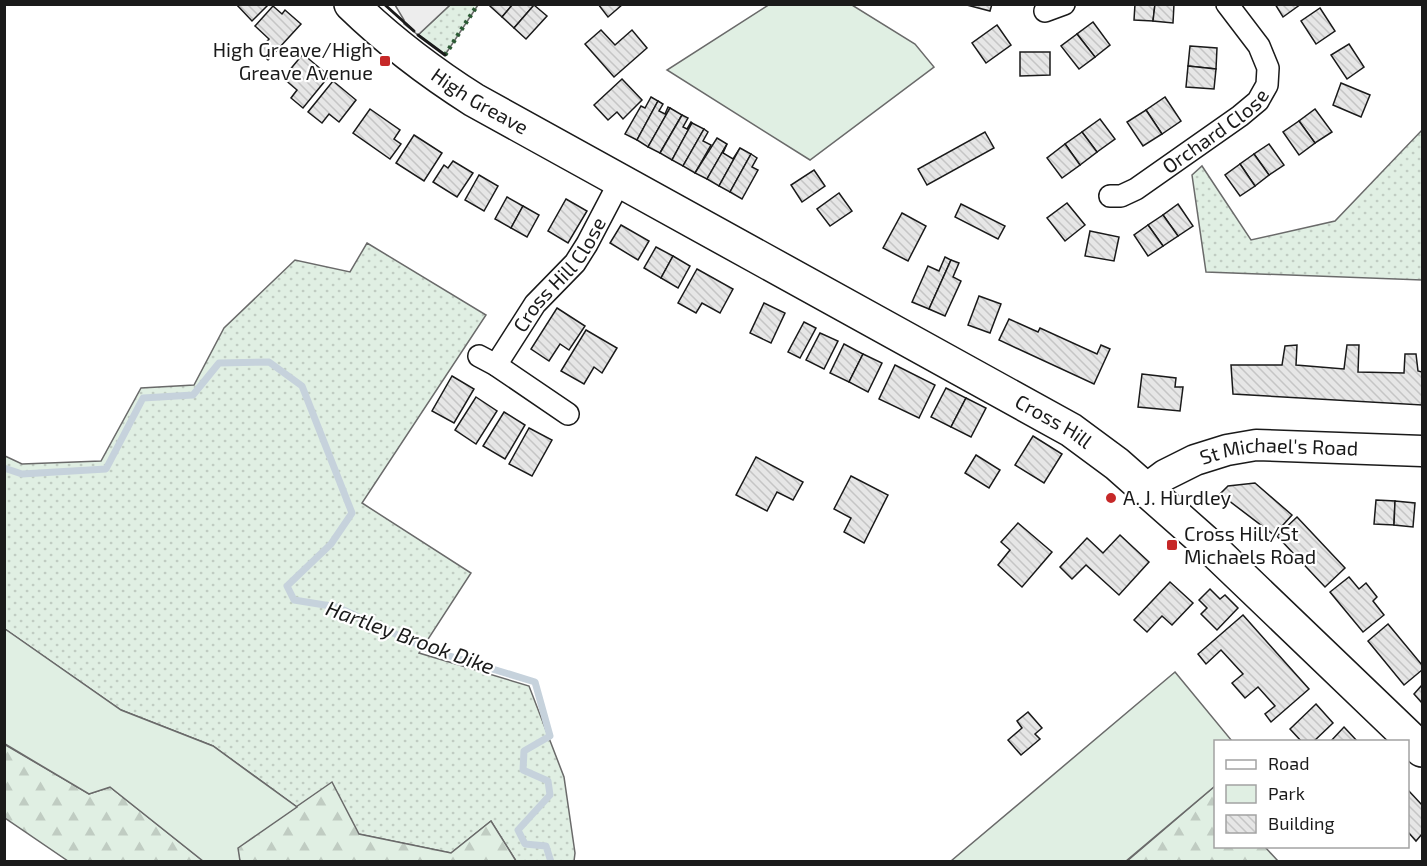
<svg xmlns="http://www.w3.org/2000/svg" width="1427" height="866" viewBox="0 0 1427 866" font-family="'Exo 2',sans-serif">
<style>
.grass{fill:url(#grass-dots);stroke:#6a6a6a;stroke-width:1.5}
.forest{fill:url(#forest-firs);stroke:#6a6a6a;stroke-width:1.5}
.green{fill:#e0efe3;stroke:#6a6a6a;stroke-width:1.5}
.parking{fill:#ededed;stroke:#6a6a6a;stroke-width:1.5}
.lines{fill:none;stroke-linecap:round;stroke-linejoin:round}
.stream{stroke:#c6d2dc;stroke-width:7}
.building{fill:url(#building-back-hatch);stroke:#1a1a1a;stroke-width:1.5}
.street-casing{stroke:#1a1a1a;stroke-width:24}
.secondary-casing{stroke:#1a1a1a;stroke-width:33}
.primary-casing{stroke:#1a1a1a;stroke-width:36}
.street{stroke:#fff;stroke-width:21}
.secondary{stroke:#fff;stroke-width:30}
.primary{stroke:#fff;stroke-width:33}
.hedge{stroke:#2b5a34;stroke-width:4.5;stroke-dasharray:3 4.5;stroke-linecap:butt}
.wall{stroke:#1a1a1a;stroke-width:3}
.poi-dot{fill:#c62828;stroke:#fff;stroke-width:2}
.labels{text-anchor:middle;stroke-width:4.5;stroke-linejoin:round;paint-order:stroke}
.poi-label{font-size:20px;fill:#1a1a1a;stroke:#fff;text-anchor:start}
.street-label{font-size:20px;fill:#1a1a1a;stroke:#fff}
.water-label{font-size:21px;font-style:italic;fill:#1a1a1a;stroke:#fff}
</style>
<defs>
<pattern id="grass-dots" width="8" height="8" patternUnits="userSpaceOnUse" patternTransform="scale(1.5)"><rect width="8" height="8" fill="#e0efe3"/><path d="M2 2h.1M6 6h.1" fill="none" stroke="#c0ccc2" stroke-width="1.8" stroke-linecap="round"/></pattern>
<pattern id="forest-firs" width="22" height="20" patternUnits="userSpaceOnUse" patternTransform="scale(1.5)"><rect width="22" height="20" fill="#e0efe3"/><path d="M5 1l3.5 6h-7zM16 11l3.5 6h-7z" fill="#c0ccc2"/></pattern>
<pattern id="building-back-hatch" width="6" height="6" patternUnits="userSpaceOnUse" patternTransform="scale(1.5)"><rect width="6" height="6" fill="#e6e6e6"/><path d="M-1 5l2 2M0 0l6 6M5-1l2 2" fill="none" stroke="#c5c5c5"/></pattern>
</defs>
<rect width="100%" height="100%" fill="#fff"/>
<g class="grass">
<polygon points="450,5 478,5 445,55 418,35"/>
<polygon points="1422,130 1422,280 1206,272 1192,175 1202,166 1251,240 1335,221"/>
<polygon points="367,243 486,315 362,503 471,573 419,653 529,686 564,777 575,853 574,861 516,861 491,821 451,853 358,834 332,783 297,807 213,746 121,710 5,629 5,456 22,464 101,461 141,388 194,385 224,328 295,260 350,272"/>
</g>
<g class="forest">
<polygon points="4,744 89,794 110,787 203,861 68,861 5,818"/>
<polygon points="332,782 359,834 451,853 491,821 516,861 240,862 237,848"/>
<polygon points="1215,786 1216,846 1265,847 1278,861 1126,862"/>
</g>
<g class="green">
<polygon points="770,4 852,5 915,44 934,67 810,160 667,70"/>
<polygon points="5,629 121,710 213,746 297,807 238,848 240,861 203,861 110,787 89,794 5,744"/>
<polygon points="1175,672 1232,741 1216,742 1215,786 1126,861 951,861"/>
</g>
<polygon class="parking" points="395,5 450,5 418,35 404,24 404,20"/>
<g class="lines">
<polyline class="stream" points="4,468 22,474 106,469 143,398 193,395 219,363 269,362 302,386 352,513 331,544 287,586 294,600 337,607 430,650 535,682 550,736 524,751 523,770 548,781 550,795 518,830 525,844 546,846 551,862"/>
</g>
<g class="building">
<polygon points="236,4 269,4 252,21"/>
<polygon points="491,4 513,4 502,17 490,6"/>
<polygon points="513,4 534,5 514,28 502,17"/>
<polygon points="598,4 623,4 608,17"/>
<polygon points="963,4 992,4 990,11"/>
<polygon points="1135,4 1155,4 1153,21 1134,20"/>
<polygon points="1155,4 1174,4 1173,23 1153,21"/>
<polygon points="1275,4 1301,4 1283,17"/>
<polygon points="534,5 547,16 526,39 514,28"/>
<polygon points="273,6 282,14 285,10 301,24 268,60 259,51 269,39 255,26"/>
<polygon points="1320,8 1335,31 1316,44 1301,21"/>
<polygon points="1093,22 1110,45 1095,57 1077,34"/>
<polygon points="997,25 1011,45 986,63 972,43"/>
<polygon points="601,30 615,45 632,30 647,48 614,77 585,44"/>
<polygon points="1077,34 1095,57 1079,69 1061,46"/>
<polygon points="1349,44 1364,67 1347,79 1331,55"/>
<polygon points="1190,46 1217,48 1216,69 1188,66"/>
<polygon points="1020,52 1050,52 1050,75 1020,76"/>
<polygon points="303,54 329,76 303,108 291,98 297,90 283,78"/>
<polygon points="1188,66 1216,69 1214,89 1186,87"/>
<polygon points="622,79 642,100 623,119 617,112 608,120 594,105"/>
<polygon points="333,81 356,100 339,122 329,114 322,123 308,112"/>
<polygon points="1341,83 1370,95 1361,117 1333,105"/>
<polygon points="651,97 658,101 637,140 625,134 641,106 645,108"/>
<polygon points="1165,97 1181,121 1162,134 1146,110"/>
<polygon points="658,101 663,104 659,111 665,114 668,107 670,108 648,147 637,140"/>
<polygon points="670,108 682,115 660,153 648,147"/>
<polygon points="370,109 400,130 394,139 401,144 390,159 353,133"/>
<polygon points="1315,109 1332,132 1315,143 1299,121"/>
<polygon points="1146,110 1162,134 1143,146 1127,122"/>
<polygon points="682,115 688,118 683,127 687,129 691,122 692,123 672,160 660,153"/>
<polygon points="1100,119 1115,139 1097,152 1082,132"/>
<polygon points="1299,121 1315,143 1299,155 1283,132"/>
<polygon points="692,123 704,129 683,166 672,160"/>
<polygon points="704,129 708,132 703,141 711,145 695,173 683,166"/>
<polygon points="985,132 994,148 927,185 918,169"/>
<polygon points="1082,132 1097,152 1080,165 1065,144"/>
<polygon points="414,135 442,153 424,181 396,163"/>
<polygon points="717,138 727,144 707,179 695,173"/>
<polygon points="727,144 723,153 733,159 740,148 719,186 707,179"/>
<polygon points="1065,144 1080,165 1062,178 1047,158"/>
<polygon points="1269,144 1284,165 1269,175 1254,154"/>
<polygon points="740,148 751,154 730,192 719,186"/>
<polygon points="751,154 757,158 752,167 758,170 742,199 730,192"/>
<polygon points="1254,154 1269,175 1255,186 1240,164"/>
<polygon points="453,161 473,173 457,197 433,182 444,165 448,168"/>
<polygon points="1240,164 1255,186 1240,196 1225,175"/>
<polygon points="814,170 825,186 802,202 791,185"/>
<polygon points="479,175 498,186 484,211 465,200"/>
<polygon points="839,193 852,211 830,226 817,209"/>
<polygon points="507,197 523,206 511,228 495,219"/>
<polygon points="566,199 587,211 568,243 548,231"/>
<polygon points="1067,203 1085,225 1065,241 1047,218"/>
<polygon points="961,204 1005,226 998,239 955,217"/>
<polygon points="1178,204 1193,226 1178,236 1163,215"/>
<polygon points="523,206 539,215 527,237 511,228"/>
<polygon points="902,213 926,226 908,261 883,248"/>
<polygon points="1163,215 1178,236 1163,246 1148,225"/>
<polygon points="621,225 649,241 638,260 610,243"/>
<polygon points="1148,225 1163,246 1148,256 1134,235"/>
<polygon points="1090,231 1119,237 1114,261 1085,256"/>
<polygon points="656,247 673,256 661,278 644,268"/>
<polygon points="673,256 690,266 678,288 661,278"/>
<polygon points="945,257 951,260 929,309 912,302 928,266 939,271"/>
<polygon points="951,260 959,263 953,277 961,281 945,316 929,309"/>
<polygon points="697,269 733,289 720,313 702,303 696,313 678,303"/>
<polygon points="979,296 1001,304 990,333 968,325"/>
<polygon points="764,303 785,313 771,343 750,333"/>
<polygon points="557,308 585,326 569,350 560,344 549,361 531,349"/>
<polygon points="1009,319 1038,332 1040,328 1097,354 1101,345 1110,349 1094,384 999,340"/>
<polygon points="804,322 816,328 800,358 788,352"/>
<polygon points="586,330 617,348 602,373 594,367 584,384 561,371"/>
<polygon points="820,333 838,341 824,369 806,360"/>
<polygon points="844,344 863,354 849,382 830,373"/>
<polygon points="1297,345 1296,365 1344,369 1347,345 1359,345 1358,372 1404,373 1405,354 1416,354 1418,371 1422,372 1422,405 1233,394 1231,365 1282,365 1285,346"/>
<polygon points="863,354 882,363 868,392 849,382"/>
<polygon points="895,365 935,385 919,418 879,399"/>
<polygon points="1142,374 1176,378 1175,387 1183,387 1180,411 1138,407"/>
<polygon points="452,376 474,389 454,423 432,411"/>
<polygon points="946,388 966,398 951,427 931,417"/>
<polygon points="476,397 497,411 476,444 455,430"/>
<polygon points="966,398 986,408 971,437 951,427"/>
<polygon points="504,412 525,425 505,459 483,446"/>
<polygon points="529,428 552,440 532,476 509,464"/>
<polygon points="1033,436 1062,454 1044,483 1015,465"/>
<polygon points="976,455 1000,470 989,488 965,473"/>
<polygon points="756,457 803,482 793,500 777,492 767,511 736,495"/>
<polygon points="851,476 888,495 864,543 844,532 851,518 834,509"/>
<polygon points="1255,483 1292,515 1274,535 1220,494 1228,486"/>
<polygon points="1376,500 1395,501 1394,525 1374,524"/>
<polygon points="1395,501 1415,503 1413,527 1394,525"/>
<polygon points="1297,517 1345,568 1325,587 1277,536"/>
<polygon points="1018,523 1052,552 1022,587 998,565 1010,550 1001,542"/>
<polygon points="1120,535 1149,562 1119,595 1086,565 1072,579 1060,567 1087,538 1103,553"/>
<polygon points="1349,577 1359,589 1366,583 1377,597 1373,601 1384,615 1363,632 1330,592"/>
<polygon points="1170,582 1193,603 1172,625 1162,616 1147,632 1134,620"/>
<polygon points="1210,589 1220,599 1225,595 1238,608 1217,630 1201,614 1207,608 1199,600"/>
<polygon points="1243,615 1309,689 1271,722 1265,714 1275,706 1258,687 1245,698 1232,683 1243,674 1221,650 1206,664 1198,654"/>
<polygon points="1388,624 1422,665 1422,670 1404,685 1368,641"/>
<polygon points="1422,685 1422,703 1414,694"/>
<polygon points="1316,704 1333,723 1313,742 1302,742 1290,729"/>
<polygon points="1028,712 1042,728 1035,734 1040,739 1021,755 1008,740 1022,728 1017,721"/>
<polygon points="1344,727 1358,742 1330,742"/>
<polygon points="1408,790 1422,805 1422,834 1416,841 1408,832"/>
</g>
<g class="lines">
<defs>
<g id="street">
<polyline points="1045,11 1064,4"/>
<path id="s1" d="M 1110,196 L 1121,196 L 1136,189 L 1240,116 L 1258,101 L 1267,85 L 1268,68 L 1259,46 L 1227,4"/>
<polyline points="479,356 496,365 568,414"/>
<path id="s2" d="M 496,365 L 535,304 L 575,263 L 587,244 L 620,181"/>
</g>
<g id="secondary">
<path id="s3" d="M 1145,490 L 1165,475 L 1195,460 L 1227,450 L 1256,445 L 1422,451"/>
</g>
<g id="primary">
<path id="s4" d="M 351,4 C 389,41 430,72 474,100 L 1071,430 L 1117,464 L 1203,540 L 1422,750"/>
</g>
</defs>
<use href="#street" class="street-casing"/>
<use href="#secondary" class="secondary-casing"/>
<use href="#primary" class="primary-casing"/>
<use href="#street" class="street"/>
<use href="#secondary" class="secondary"/>
<use href="#primary" class="primary"/>
<polyline class="hedge" points="445,55 478,4"/>
<g class="wall">
<polyline points="384,4 414,31"/>
<polyline points="418,35 445,55"/>
</g>
</g>
<g class="poi-dot">
<rect x="379" y="55" width="12" height="12" rx="3"/>
<circle cx="1111" cy="498" r="6"/>
<rect x="1166" y="539" width="12" height="12" rx="3"/>
</g>
<g class="labels">
<g class="poi-label">
<text x="373" y="57" text-anchor="end">High Greave/High<tspan x="373" dy="23">Greave Avenue</tspan></text>
<text x="1123" y="505">A. J. Hurdley</text>
<text x="1184" y="541">Cross Hill/St<tspan x="1184" dy="23">Michaels Road</tspan></text>
</g>
<g class="street-label">
<text dy="7" stroke="none"><textPath href="#s4" startOffset="162">High Greave</textPath></text>
<text dy="7" stroke="none"><textPath href="#s1" startOffset="126">Orchard Close</textPath></text>
<text dy="7" stroke="none"><textPath href="#s2" startOffset="111">Cross Hill Close</textPath></text>
<text dy="7" stroke="none"><textPath href="#s4" startOffset="819">Cross Hill</textPath></text>
<text dy="7" stroke="none"><textPath href="#s3" startOffset="144">St Michael's Road</textPath></text>
</g>
<g class="water-label">
<text transform="translate(410 638) rotate(20)" y="7">Hartley Brook Dike</text>
</g>
</g>
<rect width="1427" height="866" fill="none" stroke="#1a1a1a" stroke-width="12"/>
<rect x="1214" y="740" width="195" height="108" fill="#ffffff" stroke="#a3a3a3" stroke-width="1.5"/>
<rect x="1226" y="760" width="30" height="9" fill="#ffffff" stroke="#a3a3a3" stroke-width="1.5"/>
<text x="1268" y="770" font-size="18" fill="#1a1a1a">Road</text>
<rect x="1226" y="785" width="30" height="18" fill="#e0efe3" stroke="#a3a3a3" stroke-width="1.5"/>
<text x="1268" y="800" font-size="18" fill="#1a1a1a">Park</text>
<rect x="1226" y="815" width="30" height="18" fill="url(#building-back-hatch)" stroke="#a3a3a3" stroke-width="1.5"/>
<text x="1268" y="830" font-size="18" fill="#1a1a1a">Building</text>
</svg>
